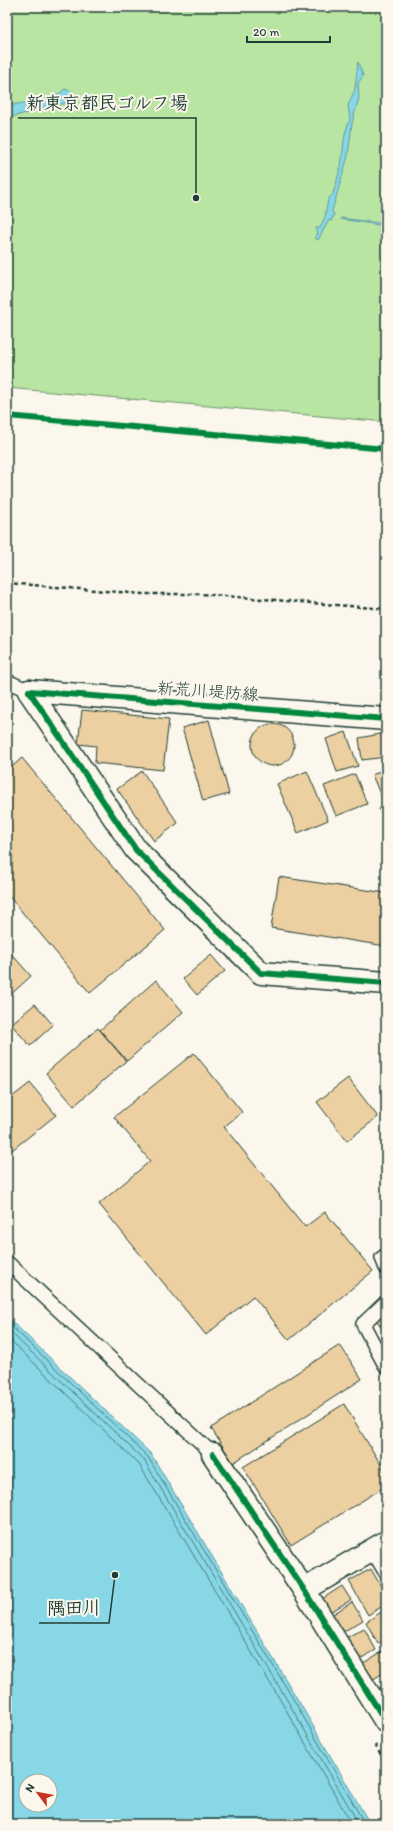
<svg xmlns="http://www.w3.org/2000/svg" width="393" height="1831" viewBox="0 0 393 1831" font-family="Itim,'Klee One',sans-serif">
<style>
.green{fill:#b9e5a2;stroke:#6c916b}
.water{fill:#88d7e6;stroke:#5e999f;fill-rule:evenodd}
.lines{fill:none;stroke-linecap:round;stroke-linejoin:round}
.shore{stroke:#497b7b;stroke-width:1}
.building{fill:#edd0a1;stroke:#1f3d34}
.service-casing{stroke:#1f3d34;stroke-width:16}
.minor-casing{stroke:#1f3d34;stroke-width:25}
.tertiary-casing{stroke:#1f3d34;stroke-width:25}
.path{stroke:#1f3d34;stroke-width:2.5;stroke-dasharray:4 3;stroke-linecap:butt}
.service{stroke:#fbf7ec;stroke-width:13}
.minor{stroke:#fbf7ec;stroke-width:22}
.tertiary{stroke:#fbf7ec;stroke-width:22}
.cycleway-casing{stroke:#fbf7ec;stroke-width:8}
.cycleway{stroke:#00873e;stroke-width:6}
.labels{text-anchor:middle;stroke-width:4;stroke-linejoin:round;paint-order:stroke}
.street-label{font-size:17px;fill:#1f3d34;stroke:#fbf7ec}
.leader{fill:none;stroke:#1f3d34;stroke-width:1.5}
.callout-dot{fill:#1f3d34;stroke:#fbf7ec;stroke-width:1.5}
.callout-label{font-size:18px;text-anchor:middle;font-weight:bold;fill:#1f3d34;stroke:#fbf7ec;stroke-width:4;stroke-linejoin:round;paint-order:stroke}
</style>
<rect width="100%" height="100%" fill="#fbf7ec"/>
<filter id="ink" filterUnits="userSpaceOnUse"><feTurbulence type="fractalNoise" baseFrequency=".025" numOctaves="2"/><feDisplacementMap in="SourceGraphic" scale="8" xChannelSelector="R" yChannelSelector="G"/><feConvolveMatrix kernelMatrix="1 2 1 2 8 2 1 2 1" color-interpolation-filters="sRGB"/></filter>
<g filter="url(#ink)">
<polygon class="green" points="7,7 386,7 386,422 7,388"/>
<g class="water">
<polygon points="358,62 363,76 358,83 359,98 352,123 348,156 332,211 334,215 331,221 329,220 318,240 315,238 318,233 316,228 320,228 325,217 328,199 333,194 341,166 345,133 350,119 348,106 355,89"/>
<polygon points="65,89 71,91 73,99 66,103 7,118 7,106 28,102 34,104 60,93"/>
<polygon points="341,218 386,224 386,226 340,219"/>
<path d="M 7,1317 L 151,1454 L 295,1695 L 370,1824 L 7,1824 ZM 26,1781 L 50,1781 L 50,1805 L 26,1805 Z"/>
</g>
<g class="lines">
<g class="shore">
<polyline points="7,1322 148,1457 292,1697 365,1824"/>
<polyline points="7,1329 144,1460 287,1700 359,1824"/>
<polyline points="7,1337 139,1464 282,1703 352,1824"/>
</g>
</g>
<g class="building">
<polygon points="82,710 169,719 163,770 95,763 96,746 78,744"/>
<polygon points="209,720 229,794 203,801 182,728"/>
<circle cx="273" cy="745" r="21"/>
<polygon points="346,732 358,766 337,772 326,739"/>
<polygon points="386,733 386,757 362,760 359,738"/>
<polygon points="22,758 165,930 90,993 7,894 7,771"/>
<polygon points="386,769 386,799 383,801 372,775"/>
<polygon points="142,771 178,823 154,841 117,789"/>
<polygon points="307,771 328,820 298,833 277,784"/>
<polygon points="355,774 367,804 336,816 324,786"/>
<polygon points="386,806 386,827 379,809"/>
<polygon points="279,877 386,893 386,946 271,928"/>
<polygon points="7,949 31,976 7,998"/>
<polygon points="211,955 225,971 197,995 183,979"/>
<polygon points="156,980 183,1012 127,1061 100,1030"/>
<polygon points="35,1004 53,1025 30,1046 11,1024"/>
<polygon points="98,1028 126,1061 74,1106 46,1073"/>
<polygon points="194,1053 242,1112 224,1127 305,1227 325,1212 373,1271 289,1340 253,1296 206,1335 99,1204 150,1161 114,1117"/>
<polygon points="348,1078 378,1117 347,1141 317,1102"/>
<polygon points="30,1083 56,1115 7,1154 7,1101"/>
<polygon points="386,1308 386,1333 374,1317"/>
<polygon points="340,1345 362,1379 233,1463 211,1428"/>
<polygon points="344,1404 386,1473 386,1486 291,1545 243,1467"/>
<polygon points="371,1569 386,1595 386,1604 368,1615 349,1581"/>
<polygon points="342,1586 351,1600 330,1612 322,1599"/>
<polygon points="352,1602 363,1620 341,1633 330,1616"/>
<polygon points="386,1609 386,1640 378,1644 366,1622"/>
<polygon points="364,1628 376,1650 356,1661 344,1639"/>
<polygon points="386,1649 386,1671 372,1680 362,1664"/>
<polygon points="386,1684 386,1701 378,1689"/>
</g>
<g class="lines">
<defs>
<g id="service">
<polyline points="7,681 29,691"/>
<polyline points="386,1255 382,1258 386,1268"/>
<polyline points="7,1262 213,1454"/>
<polyline points="386,1302 363,1324 386,1367"/>
<polyline points="372,1550 386,1573"/>
</g>
<g id="minor">
<polyline points="29,691 136,850 261,973 386,983"/>
<polyline points="213,1454 304,1590 386,1722"/>
<polyline points="304,1590 386,1542"/>
</g>
<polyline id="tertiary" points="29,691 386,719"/>
</defs>
<use href="#service" class="service-casing"/>
<use href="#minor" class="minor-casing"/>
<use href="#tertiary" class="tertiary-casing"/>
<g class="path">
<polyline points="7,583 143,594 201,594 386,609"/>
<polyline points="375,1745 386,1764"/>
</g>
<use href="#service" class="service"/>
<use href="#minor" class="minor"/>
<use href="#tertiary" class="tertiary"/>
<defs>
<g id="cycleway">
<polyline points="7,416 386,449"/>
<polyline points="29,691 136,850 261,973 386,983"/>
<polyline points="29,691 386,719"/>
<polyline points="213,1454 304,1590 386,1722"/>
</g>
</defs>
<use href="#cycleway" class="cycleway-casing"/>
<use href="#cycleway" class="cycleway"/>
</g>
</g>
<g class="labels">
<g class="street-label">
<text transform="translate(208 691) rotate(4)" y="6">新荒川堤防線</text>
</g>
</g>
<path class="leader" d="M196 198L196 118H18M115 1575L109 1623H39"/>
<g class="callout-dot">
<circle cx="196" cy="198" r="4"/>
<circle cx="115" cy="1575" r="4"/>
</g>
<g class="callout-label">
<text x="107" y="109">新東京都民ゴルフ場</text>
<text x="74" y="1614">隅田川</text>
</g>
<rect width="393" height="1831" fill="none" stroke="#fbf7ec" stroke-width="24"/>
<rect x="12" y="12" width="369" height="1807" fill="none" stroke="#1f3d34" stroke-width="1.5" filter="url(#ink)"/>
<g transform="translate(38 1793) rotate(302)"><circle r="19" fill="#fbf7ec" stroke="#a3ada2"/>
<path d="M0-3L7 15L0 10L-7 15Z" fill="#c8321e"/>
<text y="-6" font-size="11" font-weight="bold" text-anchor="middle" fill="#1f3d34">N</text>
</g>
<path d="M247 36v6h83v-6" fill="none" stroke="#1f3d34" stroke-width="2"/>
<text x="253" y="36" font-size="12" fill="#1f3d34" stroke="#fbf7ec" stroke-width="3" paint-order="stroke">20 m</text>
</svg>
